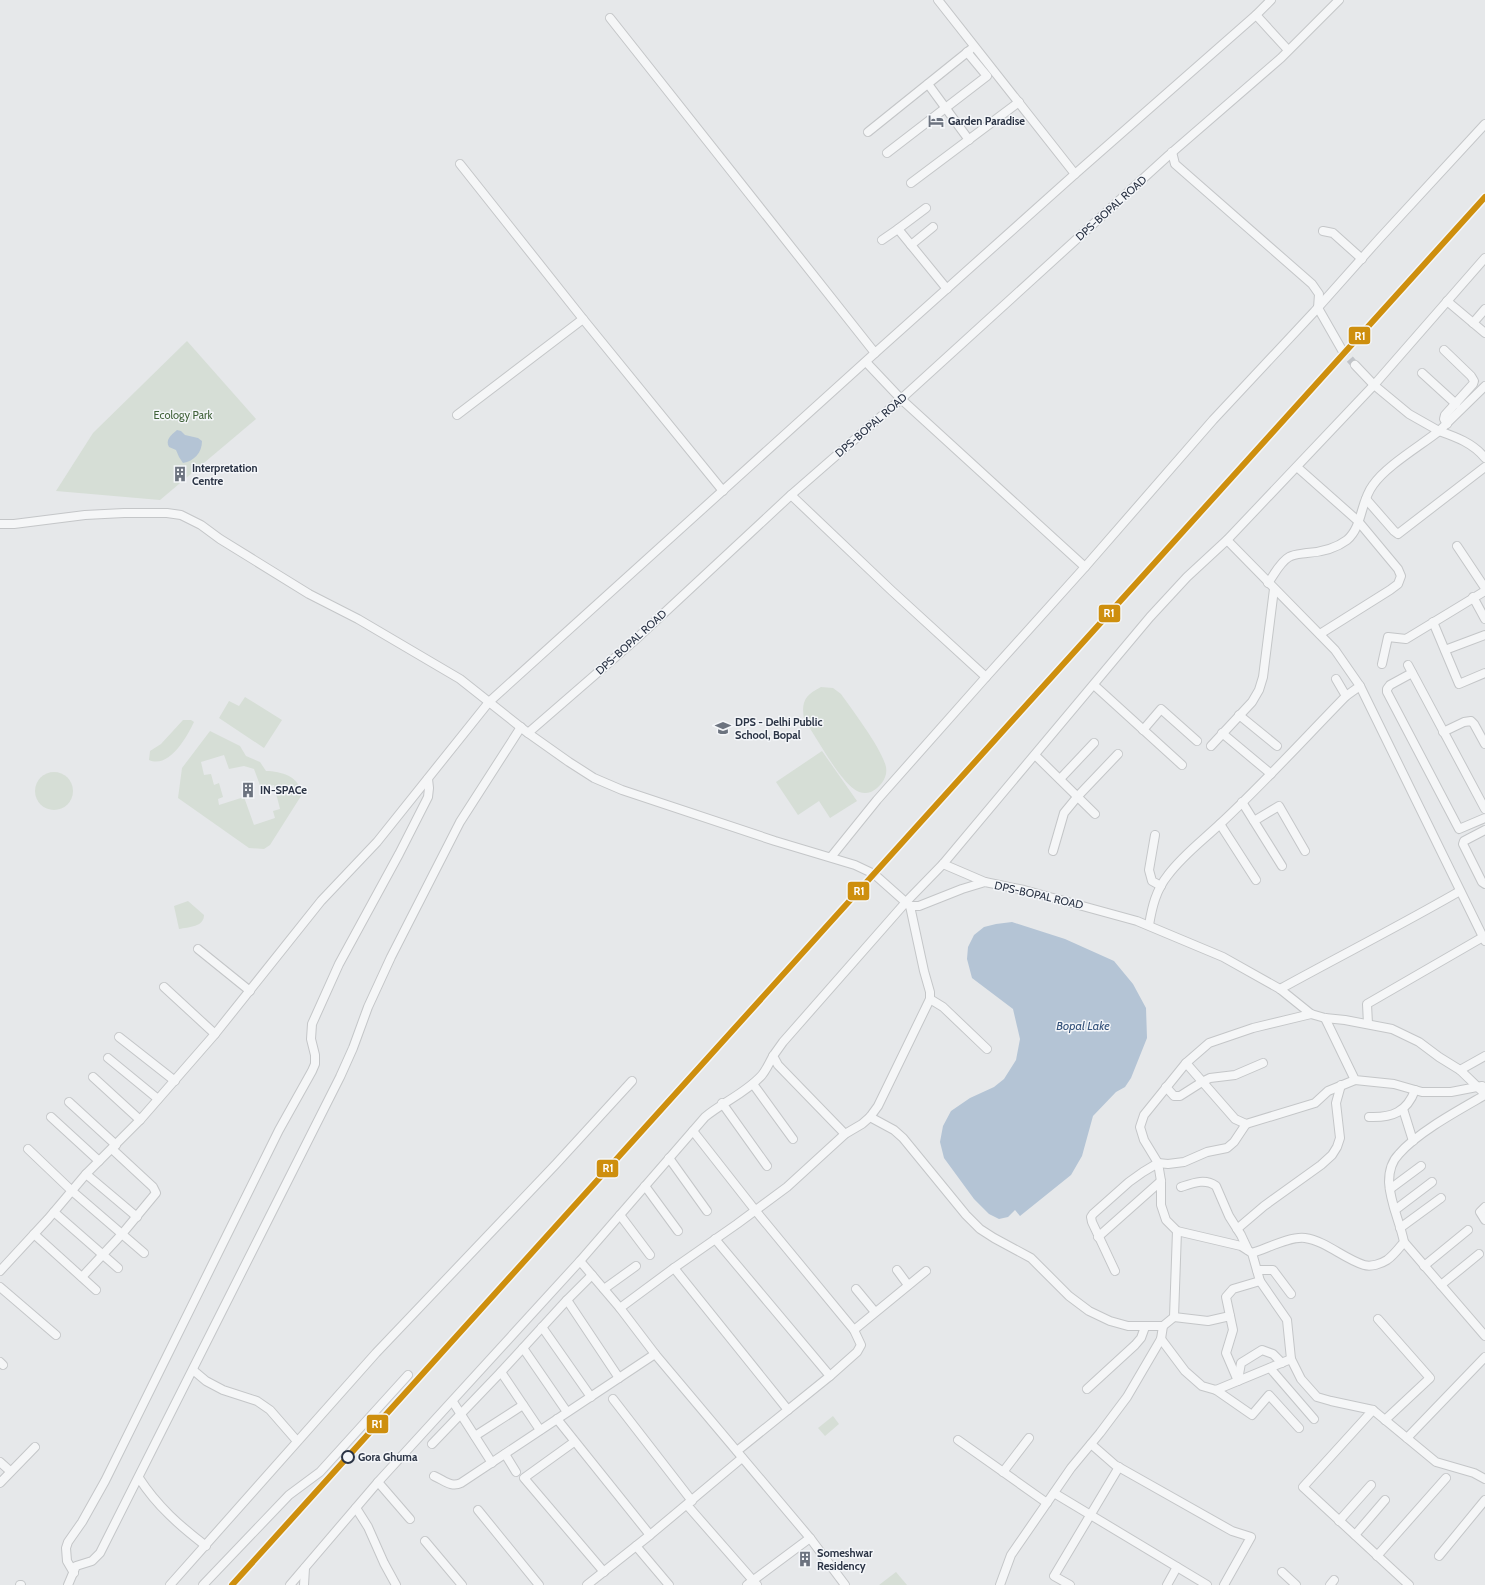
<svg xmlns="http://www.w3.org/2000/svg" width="1485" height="1585" viewBox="0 0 1485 1585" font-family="Cabin,sans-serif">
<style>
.green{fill:#d6ded6;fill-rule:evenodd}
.water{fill:#b4c4d5}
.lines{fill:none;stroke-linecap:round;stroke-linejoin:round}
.minor-tunnel{stroke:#c1c4c9;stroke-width:8;stroke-dasharray:8 4;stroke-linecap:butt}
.minor-casing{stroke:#c4c6c8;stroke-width:10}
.minor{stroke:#f5f6f7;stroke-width:8}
.rail-1-casing{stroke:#f4f6f9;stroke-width:9}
.rail-1{stroke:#ce8f0e;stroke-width:6}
.stop-dot{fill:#f4f6f9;stroke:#2b3445;stroke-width:2}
.labels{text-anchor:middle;stroke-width:3;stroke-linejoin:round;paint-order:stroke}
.poi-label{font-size:11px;font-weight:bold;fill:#2b3445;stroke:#f4f6f9;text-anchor:start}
.street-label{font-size:11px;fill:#2b3445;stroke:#f4f6f9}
.park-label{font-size:11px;fill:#3f6138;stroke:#f4f6f9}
.stop-label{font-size:11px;font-weight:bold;fill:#2b3445;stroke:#f4f6f9;text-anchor:start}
.water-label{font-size:12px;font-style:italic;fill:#34527a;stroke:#f4f6f9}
.line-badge{stroke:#f4f6f9;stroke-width:1.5}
.badge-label{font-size:11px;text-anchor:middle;font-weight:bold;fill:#fff}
</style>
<rect width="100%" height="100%" fill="#e6e8ea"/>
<g class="green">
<polygon points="187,341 256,419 160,500 56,491 93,433"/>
<path d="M 821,687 L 833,688 L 841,694 C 853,711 882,749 886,767 C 888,778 880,787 871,792 C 865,794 859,793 854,789 C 839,779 816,737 804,719 C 801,702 805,695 821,687 Z"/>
<polygon points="245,697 282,720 264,748 219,718 229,701 239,706"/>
<path d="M 183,720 L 191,720 L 194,722 C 187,737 169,769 149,760 L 150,751 L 161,744 Z"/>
<path d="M 210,731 L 240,746 L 246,756 L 260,762 L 266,771 C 281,771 302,777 301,796 L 270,845 L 264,849 L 249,848 L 178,798 L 182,768 ZM 224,755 L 229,769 L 244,766 L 254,769 L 261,788 L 274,785 L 280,809 L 273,811 L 275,818 L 254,825 L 244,797 L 219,805 L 218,799 L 223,797 L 219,783 L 214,785 L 211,774 L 204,775 L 201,762 Z"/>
<polygon points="822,751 857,801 830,818 819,801 798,815 776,782"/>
<circle cx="54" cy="791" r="19"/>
<path d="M 188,901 L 204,915 C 204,927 189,927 179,929 L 174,906 Z"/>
<polygon points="833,1416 839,1424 825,1436 818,1428"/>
<polygon points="896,1572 907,1585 879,1585"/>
</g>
<g class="water">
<path d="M 177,430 L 181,431 L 185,435 L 198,438 L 202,441 C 202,453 194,461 183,463 L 179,457 L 176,450 L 169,447 C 165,440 171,435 177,430 Z"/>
<polygon points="1012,922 1065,939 1114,961 1133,984 1146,1008 1147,1038 1131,1078 1125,1087 1116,1092 1093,1116 1082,1156 1071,1175 1020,1216 1015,1210 1008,1217 999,1219 989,1214 974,1199 944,1158 940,1142 943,1126 951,1111 970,1098 994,1087 1004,1079 1016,1060 1020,1039 1013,1009 972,978 967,959 968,947 974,935 984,927 996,924"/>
</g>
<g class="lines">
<polyline class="minor-tunnel" points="1342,350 1355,365"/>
<defs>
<g id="minor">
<polyline points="938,0 1075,174"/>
<polyline points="1256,15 1271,0"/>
<polyline points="610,18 875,353 1075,174 1256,15 1288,50"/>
<polyline points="928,84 969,140"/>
<polyline points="868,132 970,50"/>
<polyline points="1172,152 1175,164 1312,284 1319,294 1318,308 1342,350"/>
<polyline points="887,153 987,76 967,52"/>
<polyline points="460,164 583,319 723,491"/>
<polyline points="911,183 1019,102"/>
<polyline points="926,208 898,229 947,289"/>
<polyline points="1323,231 1333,233 1362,259"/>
<polyline points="882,240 898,229"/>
<polyline points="911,245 933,227"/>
<polyline points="1447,301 1485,333"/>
<polyline points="1473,323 1485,309"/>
<polyline points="1444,350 1471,376 1474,381 1473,384 1445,415 1444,419 1447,424"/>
<polyline points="866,362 901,399 1085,567"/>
<polyline points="1422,373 1456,404"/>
<path d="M 1485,386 L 1439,431 C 1456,437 1473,443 1485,458"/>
<polyline points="457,415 583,319"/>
<polyline points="1297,467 1358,521 1398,569 1401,576 1398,584 1390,590 1320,634"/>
<polyline points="791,495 892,591 986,677"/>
<polyline points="1366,499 1394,531 1398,534 1485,467"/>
<polyline points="0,524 14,524 85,515 124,513 167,513 181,515 201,525 220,539 309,594 358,619 460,679 528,733 569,762 594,778 622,790 775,841 855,865 874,874 910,906 919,906 962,889 985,882 1024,890 1137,921 1223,957 1280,989 1311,1014 1325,1018 1345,1020 1392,1029 1419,1042 1439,1057 1460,1070 1485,1094"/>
<polyline points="1457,546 1485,588"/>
<path d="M 1268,583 C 1274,575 1280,562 1289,557 C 1294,554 1301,554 1307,553 C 1322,552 1335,549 1347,540 C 1363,526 1360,502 1373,485 C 1386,466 1420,446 1439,431 L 1409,414 L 1374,385 L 1355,365"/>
<polyline points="1473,597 1485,619"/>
<polyline points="1433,622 1459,684 1485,673"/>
<polyline points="1445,650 1485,635"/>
<polyline points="1382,664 1388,637 1406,639 1485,591"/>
<polyline points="1408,665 1485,809"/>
<polyline points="1412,673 1390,685 1387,689 1387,692 1459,829 1485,818"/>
<polyline points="1336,679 1346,696"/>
<polyline points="1094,685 1182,765"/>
<polyline points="1360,686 1485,941"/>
<polyline points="1239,715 1277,746"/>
<polyline points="1143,730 1161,709 1197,741"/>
<polyline points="1443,732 1464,722 1471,721 1474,724 1485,744"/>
<polyline points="528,733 634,641 791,495 901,399 1169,155 1281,58 1339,0"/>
<polyline points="1222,733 1271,774"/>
<polyline points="1211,746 1252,702 1259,690 1263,677 1274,589"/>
<polyline points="1035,755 1095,814"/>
<polyline points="1060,779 1094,743"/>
<polyline points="1242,802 1282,866"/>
<polyline points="1254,821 1279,806 1305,851"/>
<polyline points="1220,824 1256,880"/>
<polyline points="1485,830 1464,841 1463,844 1482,882 1485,884"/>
<polyline points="1155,835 1149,870 1152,881 1161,886"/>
<polyline points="1053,851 1064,813 1078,796 1118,754"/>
<polyline points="831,857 877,800 986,677 1085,567 1213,420 1314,312 1379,239 1485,124"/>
<polyline points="943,864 985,882"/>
<path d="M 1149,925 C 1152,907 1156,890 1168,875 C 1183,855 1202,841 1220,824 C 1264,783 1304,739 1346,696 L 1360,686 L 1335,650 L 1227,540"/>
<polyline points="198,949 250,991"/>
<polyline points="164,987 215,1034"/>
<path d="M 1280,989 C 1340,956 1401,925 1460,891"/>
<polyline points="930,999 943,1007 987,1049"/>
<polyline points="1325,1018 1355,1080 1394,1084 1422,1092 1451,1092 1482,1086"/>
<polyline points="1368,1024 1367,1004 1483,937"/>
<polyline points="119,1037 175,1081"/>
<polyline points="108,1058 158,1099"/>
<polyline points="1186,1063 1235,1119 1246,1124 1315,1103 1328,1091 1355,1080"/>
<polyline points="1460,1070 1485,1056"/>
<polyline points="93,1077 140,1120"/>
<polyline points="753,1084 793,1139"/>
<polyline points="1166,1087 1174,1096 1180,1096 1202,1082 1210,1078 1235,1075 1263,1063"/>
<polyline points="69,1102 116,1145"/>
<polyline points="722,1103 767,1166"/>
<polyline points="1403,1109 1413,1141"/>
<polyline points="51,1117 99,1161"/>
<polyline points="870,1117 894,1130 903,1138 966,1215 980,1229 994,1238 1031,1258 1069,1296 1089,1311 1110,1321 1128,1326 1163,1326"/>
<path d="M 1369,1117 C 1392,1118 1407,1112 1415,1090"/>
<polyline points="693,1131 755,1210 854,1330 861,1345 857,1352 830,1376 737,1451"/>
<polyline points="845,1134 778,1065 773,1056 783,1042 906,902 943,864 1150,617 1187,577 1227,540 1374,385 1485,258"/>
<polyline points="28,1149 72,1191 144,1253"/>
<polyline points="669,1158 707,1211"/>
<polyline points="86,1174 137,1217"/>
<polyline points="645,1186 678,1231"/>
<path d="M 1181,1187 C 1193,1183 1205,1178 1216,1186 L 1229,1216 L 1241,1235 L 1248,1250"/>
<polyline points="1390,1189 1421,1166"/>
<polyline points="1485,1207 1480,1212 1485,1220"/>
<polyline points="1395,1210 1432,1182"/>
<polyline points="54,1212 118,1268"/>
<polyline points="620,1215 650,1255"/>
<polyline points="1400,1228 1441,1198"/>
<polyline points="1237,1229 1264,1206 1321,1165 1332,1155 1337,1147 1340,1138 1336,1103 1341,1085"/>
<polyline points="1177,1231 1241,1246 1252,1253 1260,1281 1287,1320 1291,1359 1301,1379 1317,1397 1331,1401 1373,1410 1436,1462 1474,1473 1485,1479"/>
<polyline points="34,1234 96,1290"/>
<polyline points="1098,1237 1161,1181"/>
<polyline points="715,1239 830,1376"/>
<polyline points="1404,1242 1485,1336"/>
<path d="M 1252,1253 C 1266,1249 1290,1236 1305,1238 C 1326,1241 1344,1259 1364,1265 C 1371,1267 1381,1264 1387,1260 C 1394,1255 1399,1248 1404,1242 C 1400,1222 1390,1203 1389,1182 C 1389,1171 1391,1162 1399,1154 C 1418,1132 1459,1110 1485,1095"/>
<polyline points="580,1261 620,1308"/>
<polyline points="1424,1266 1468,1230"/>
<polyline points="674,1268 788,1410"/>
<polyline points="897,1270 908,1285"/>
<polyline points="1257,1270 1273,1270 1291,1294"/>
<polyline points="0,1271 48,1219 86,1174 140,1120 215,1034 321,901 377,842 489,702 875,353"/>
<polyline points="1115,1271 1092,1222 1091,1217 1093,1214 1129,1182 1143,1172 1158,1163 1168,1164 1184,1162 1207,1152 1227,1148 1234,1142 1246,1124"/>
<polyline points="82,1277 122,1234 156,1193 153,1187 112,1149"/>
<polyline points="1441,1285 1479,1254"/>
<polyline points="0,1287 56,1335"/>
<polyline points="604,1289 636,1266"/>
<polyline points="856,1289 875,1312"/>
<polyline points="567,1300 619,1378"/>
<polyline points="1174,1317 1208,1321 1230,1316"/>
<polyline points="1378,1319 1430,1378 1385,1420"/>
<polyline points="542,1327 591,1397"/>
<polyline points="854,1330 926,1271"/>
<polyline points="1161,1339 1185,1371 1202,1386 1216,1390 1291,1359"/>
<polyline points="523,1348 567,1412"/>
<polyline points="0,1362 3,1365"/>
<polyline points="1270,1368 1314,1419"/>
<polyline points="193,1370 206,1381 223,1390 257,1401 270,1410 297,1441"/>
<polyline points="501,1372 540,1430"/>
<polyline points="1238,1380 1241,1363 1262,1350 1273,1354 1282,1363"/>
<polyline points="1238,1381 1226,1353 1233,1330 1226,1297 1233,1289 1260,1281"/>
<polyline points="1087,1389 1135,1345 1141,1338 1145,1327"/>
<polyline points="1216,1390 1252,1415 1269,1395 1299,1428"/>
<polyline points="613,1399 692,1501"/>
<polyline points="453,1402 492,1463"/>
<polyline points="1373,1410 1303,1487 1409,1585"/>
<polyline points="557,1419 650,1535"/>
<polyline points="475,1436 523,1405"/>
<polyline points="1407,1438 1485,1357"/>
<polyline points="958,1440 1047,1503"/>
<polyline points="574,1442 524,1478 604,1572"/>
<polyline points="432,1444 501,1372 567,1300 592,1275"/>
<polyline points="1091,1444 1115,1465 1232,1531 1251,1537 1224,1585"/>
<polyline points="505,1454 516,1472"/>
<polyline points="0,1462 10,1471"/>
<polyline points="1003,1472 1029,1438"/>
<path d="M 434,1476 C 444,1480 451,1488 461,1483 L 655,1354"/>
<path d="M 139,1478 C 157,1506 180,1526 206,1546"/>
<polyline points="378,1482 410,1519"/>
<polyline points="0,1483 35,1447"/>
<polyline points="1054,1493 1207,1585"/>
<polyline points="687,1505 757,1585"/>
<polyline points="356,1508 368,1527 384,1563 396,1585"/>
<polyline points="478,1510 539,1585"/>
<polyline points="1339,1521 1371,1485"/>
<polyline points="1355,1535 1385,1500"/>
<polyline points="425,1541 462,1585"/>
<polyline points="636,1546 669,1585"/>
<polyline points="1377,1556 1446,1478"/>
<polyline points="1439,1556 1485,1500"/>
<polyline points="1282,1572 1296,1585"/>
<polyline points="74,1573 67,1561 66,1548 68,1542 82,1522 105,1481 279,1130 312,1071 315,1064 315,1055 311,1039 312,1024 339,964 399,854 428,797 429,788 428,779"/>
<polyline points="20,1585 21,1585"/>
<polyline points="68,1585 76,1566 92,1561 100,1553 340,1077 353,1048 368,1007 391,957 460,822 521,727"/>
<polyline points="170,1585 376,1353 556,1164 632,1081"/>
<polyline points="203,1585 289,1495 320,1472 408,1375"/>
<path d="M 290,1585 L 378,1482 L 580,1261 L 705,1117 C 723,1102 746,1093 762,1075 C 766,1070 770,1062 773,1056"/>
<polyline points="304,1585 305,1568"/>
<polyline points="587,1585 650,1535 742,1458"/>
<polyline points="747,1585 810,1538"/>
<polyline points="845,1585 810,1538 655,1354 620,1308 674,1268 737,1224 787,1187 845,1134 862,1124 870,1117 878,1106 930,999 930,992 924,971 910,906"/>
<polyline points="1000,1585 1011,1555 1071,1468 1100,1433 1127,1397 1161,1339 1163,1326 1174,1317 1177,1231 1166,1220 1161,1205 1161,1181 1158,1163 1144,1140 1140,1127 1144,1115 1186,1063 1209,1043 1253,1028 1311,1014"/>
<polyline points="1070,1585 1054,1576 1119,1467"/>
<polyline points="1167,1585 1177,1567"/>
<polyline points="1330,1585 1334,1580"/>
</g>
</defs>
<use href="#minor" class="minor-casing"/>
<use href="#minor" class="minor"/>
<defs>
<polyline id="rail-1" points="232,1585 1485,197"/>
</defs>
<use href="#rail-1" class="rail-1-casing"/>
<use href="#rail-1" class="rail-1"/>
</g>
<defs>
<symbol id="hotel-bare" viewBox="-9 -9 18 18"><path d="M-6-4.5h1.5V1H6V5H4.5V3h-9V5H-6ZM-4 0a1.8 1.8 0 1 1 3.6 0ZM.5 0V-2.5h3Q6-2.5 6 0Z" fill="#6c737f" stroke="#f4f6f9" stroke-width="2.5" paint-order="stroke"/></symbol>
<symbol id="building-bare" viewBox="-9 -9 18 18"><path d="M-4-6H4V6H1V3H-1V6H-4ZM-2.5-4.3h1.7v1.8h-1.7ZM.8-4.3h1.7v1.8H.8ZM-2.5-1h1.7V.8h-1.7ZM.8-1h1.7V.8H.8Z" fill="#6c737f" stroke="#f4f6f9" stroke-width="2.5" paint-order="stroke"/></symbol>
<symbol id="school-bare" viewBox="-9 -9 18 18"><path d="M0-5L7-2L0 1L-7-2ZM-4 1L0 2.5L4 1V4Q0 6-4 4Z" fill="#6c737f" stroke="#f4f6f9" stroke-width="2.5" paint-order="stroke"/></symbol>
</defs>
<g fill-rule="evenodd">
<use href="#hotel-bare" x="925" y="110" width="22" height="22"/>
<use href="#building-bare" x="169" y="463" width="22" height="22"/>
<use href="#school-bare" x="712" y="717" width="22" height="22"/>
<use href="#building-bare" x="237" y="779" width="22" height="22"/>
<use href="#building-bare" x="794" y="1548" width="22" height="22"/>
</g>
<circle class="stop-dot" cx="348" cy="1457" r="6"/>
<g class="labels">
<g class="poi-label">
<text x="948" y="125">Garden Paradise</text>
<text x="192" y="472">Interpretation<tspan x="192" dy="13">Centre</tspan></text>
<text x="735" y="726">DPS - Delhi Public<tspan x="735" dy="13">School, Bopal</tspan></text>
<text x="260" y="794">IN-SPACe</text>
<text x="817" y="1557">Someshwar<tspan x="817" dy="13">Residency</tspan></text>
</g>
<g class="street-label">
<text transform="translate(1111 208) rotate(-42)" y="4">DPS-BOPAL ROAD</text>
<text transform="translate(871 425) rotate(-41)" y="4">DPS-BOPAL ROAD</text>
<text transform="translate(631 642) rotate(-42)" y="4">DPS-BOPAL ROAD</text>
<text transform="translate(1039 895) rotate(13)" y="4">DPS-BOPAL ROAD</text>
</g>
<g class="park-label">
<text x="183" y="419">Ecology Park</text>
</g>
<g class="stop-label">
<text x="358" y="1461">Gora Ghuma</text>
</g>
<g class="water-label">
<text x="1083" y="1030">Bopal Lake</text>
</g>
</g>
<g class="line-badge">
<rect x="1348" y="326" width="23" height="19" rx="4" fill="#ce8f0e"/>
<rect x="1098" y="604" width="23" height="19" rx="4" fill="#ce8f0e"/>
<rect x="847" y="881" width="23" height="20" rx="4" fill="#ce8f0e"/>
<rect x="596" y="1159" width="23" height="19" rx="4" fill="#ce8f0e"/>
<rect x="366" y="1414" width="23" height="20" rx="4" fill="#ce8f0e"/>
</g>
<g class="badge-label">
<text x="1360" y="340">R1</text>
<text x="1109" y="617">R1</text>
<text x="859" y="895">R1</text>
<text x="608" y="1172">R1</text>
<text x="377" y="1428">R1</text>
</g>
</svg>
